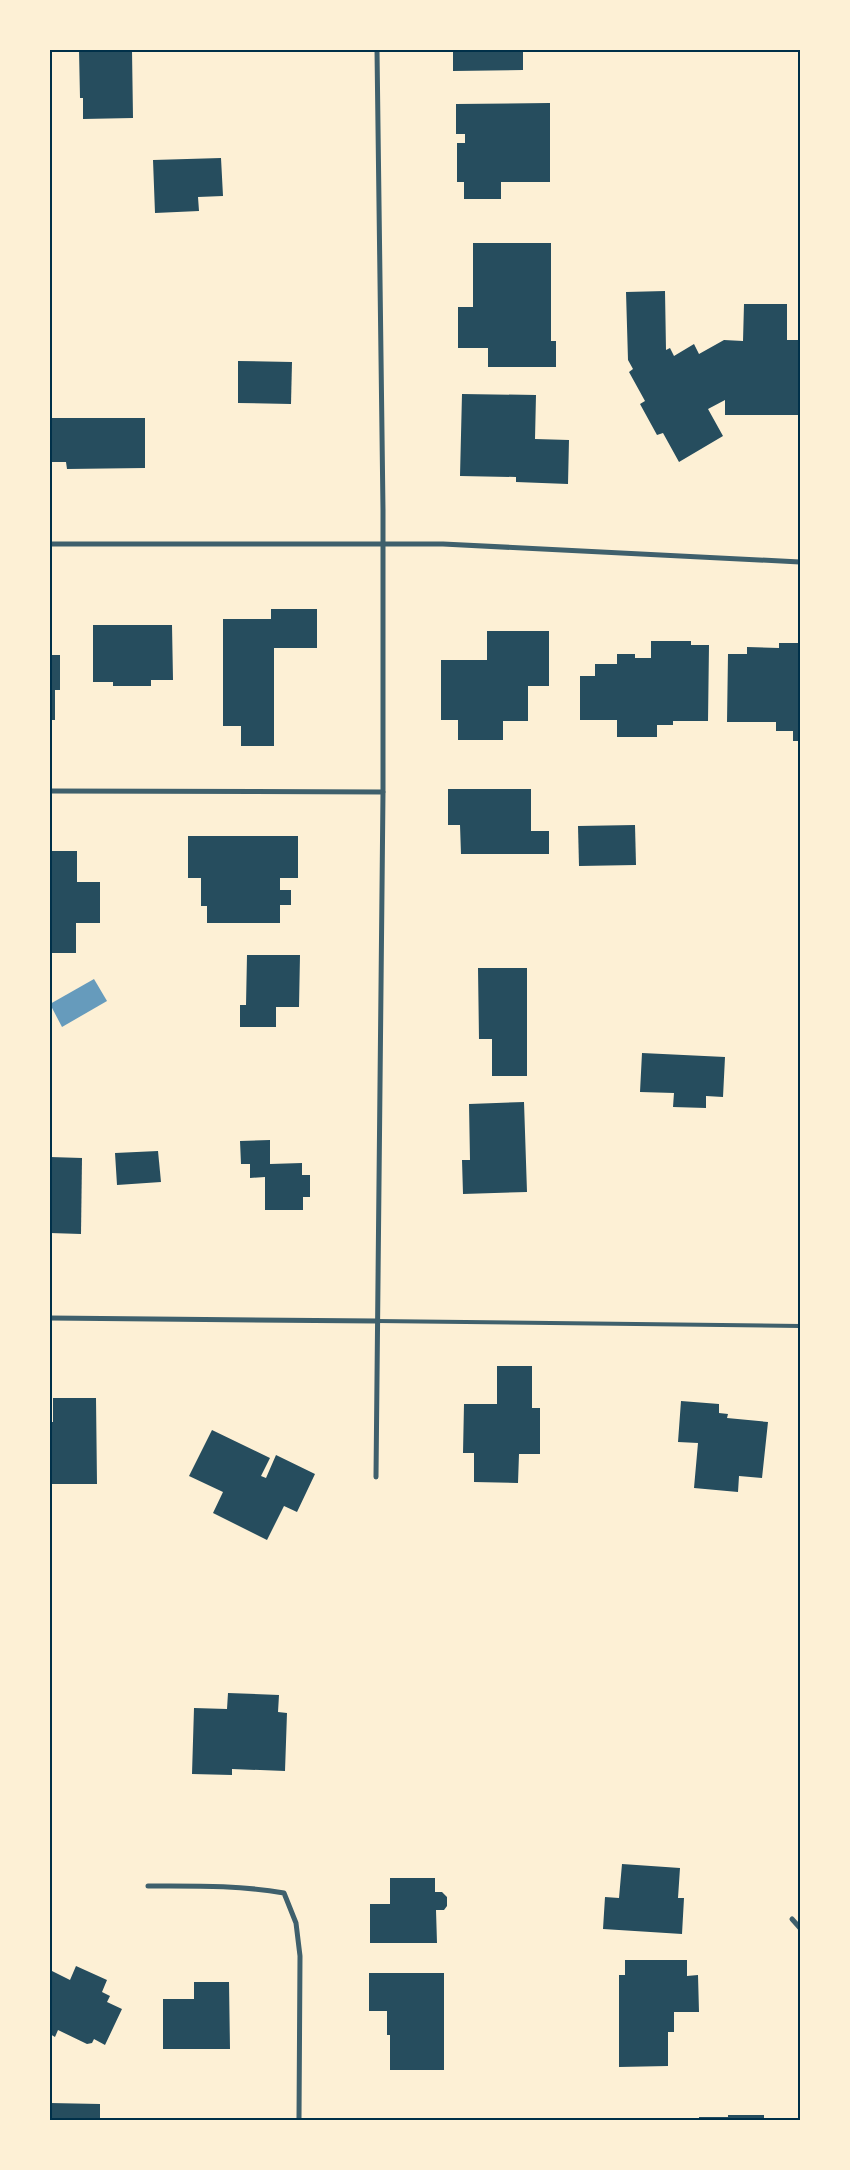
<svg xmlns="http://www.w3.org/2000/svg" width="850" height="2170" viewBox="0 0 850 2170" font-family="Quicksand,sans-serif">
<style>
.water{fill:#669bbc}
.building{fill:#264d5e}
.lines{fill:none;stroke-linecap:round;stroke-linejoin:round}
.service{stroke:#3f606c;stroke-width:4}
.minor{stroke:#3f606c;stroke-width:5}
.neatline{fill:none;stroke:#003049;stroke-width:2}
</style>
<rect width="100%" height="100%" fill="#fdf0d5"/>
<polygon class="water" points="94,979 107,1001 62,1027 50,1004"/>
<g class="building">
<polygon points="79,50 132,50 133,118 83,119 83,98 80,98"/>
<polygon points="453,50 523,50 523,70 453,71"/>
<polygon points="550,103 550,182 501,182 501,199 464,199 464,182 457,182 457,143 465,143 465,134 456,134 456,104"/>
<polygon points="221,158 223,196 198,197 199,211 155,213 153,160"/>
<polygon points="473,243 551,243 551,341 556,341 556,367 488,367 488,348 458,348 458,307 473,307"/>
<polygon points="665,291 666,350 670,348 674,356 694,344 699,354 724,340 743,341 744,304 787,304 787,340 800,340 800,415 725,415 725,400 708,409 723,436 679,462 663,433 657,435 640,404 645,401 629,372 633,369 628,360 626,292"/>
<polygon points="238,361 292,362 291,404 238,403"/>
<polygon points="462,394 536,395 535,439 569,440 568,484 516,482 516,477 460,476"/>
<polygon points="50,418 145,418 145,468 67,469 66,462 50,462"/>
<polygon points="271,609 317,609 317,648 274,648 274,746 241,746 241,726 223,726 223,619 271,619"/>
<polygon points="93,625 172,625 173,680 151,680 151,686 113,686 113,682 93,682"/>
<polygon points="487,631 549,631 549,686 528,686 528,721 503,721 503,740 458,740 458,720 441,720 441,660 487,660"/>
<polygon points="651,641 691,641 691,645 709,645 708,721 673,721 673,725 657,725 657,737 617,737 617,720 580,720 580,676 595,676 595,664 617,664 617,654 635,654 635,658 651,658"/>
<polygon points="779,643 800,643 800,741 793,741 793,731 776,731 776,722 727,722 728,654 747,654 747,647 779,648"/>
<polygon points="50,655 60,655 60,690 55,690 55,720 50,720"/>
<polygon points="448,789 531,789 531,831 549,831 549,854 461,854 460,825 448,825"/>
<polygon points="635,825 636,865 579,866 578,826"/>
<polygon points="188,836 298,836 298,878 280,878 280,890 291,890 291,905 280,905 280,923 207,923 207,906 201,906 201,878 188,878"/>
<polygon points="50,851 77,851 77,882 100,882 100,923 76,923 76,953 50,953"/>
<polygon points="247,955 300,955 299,1007 276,1007 276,1027 240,1027 240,1005 246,1005"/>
<polygon points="478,968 527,968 527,1076 492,1076 492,1039 479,1039"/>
<polygon points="642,1053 725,1057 723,1097 706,1096 706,1108 673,1107 674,1093 640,1092"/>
<polygon points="524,1102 527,1192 463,1194 462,1160 470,1160 469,1104"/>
<polygon points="270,1140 270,1164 302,1163 302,1175 310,1175 310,1197 303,1197 303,1210 265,1210 265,1177 250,1178 250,1164 241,1164 240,1141"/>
<polygon points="158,1151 161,1182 117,1185 115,1153"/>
<polygon points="50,1157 82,1158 81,1234 50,1233"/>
<polygon points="497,1366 532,1366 532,1408 540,1408 540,1454 519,1454 518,1483 474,1482 474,1453 463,1453 464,1404 497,1404"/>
<polygon points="53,1398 96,1398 97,1484 50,1484 50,1422 53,1422"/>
<polygon points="681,1401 719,1404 719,1413 728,1414 727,1418 768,1422 762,1478 739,1476 738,1492 694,1488 698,1443 678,1442"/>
<polygon points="212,1430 270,1458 261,1476 266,1478 276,1455 315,1474 297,1512 284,1506 267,1540 213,1513 223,1492 189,1476"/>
<polygon points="228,1693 279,1695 278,1712 287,1713 285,1771 232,1769 232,1775 192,1774 194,1708 227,1709"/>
<polygon points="622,1864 680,1868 678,1898 684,1898 682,1934 603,1929 605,1897 619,1898"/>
<polygon points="390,1878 435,1878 435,1892 442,1892 447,1897 447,1906 444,1910 436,1910 437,1943 370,1943 370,1904 390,1904"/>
<polygon points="625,1960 687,1960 687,1976 698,1975 699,2012 674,2012 674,2032 668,2032 668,2066 619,2067 619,1975 625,1975"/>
<polygon points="76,1966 107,1980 102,1992 110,1996 107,2002 122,2009 105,2045 94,2039 92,2043 87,2044 58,2030 55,2037 50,2034 50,1970 70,1980"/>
<polygon points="369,1973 444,1973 444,2070 390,2070 390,2035 387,2035 387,2011 369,2011"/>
<polygon points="194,1982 229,1982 230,2049 163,2049 163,1999 194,1999"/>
<polygon points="50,2103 100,2104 100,2120 50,2120"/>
<polygon points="728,2115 764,2115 764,2120 699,2120 699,2117 728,2117"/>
<rect x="374" y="2118" width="53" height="2"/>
</g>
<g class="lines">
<polyline class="service" points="376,1321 800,1326"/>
<g class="minor">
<polyline points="50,544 443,544 800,562"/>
<polyline points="50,791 383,792"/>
<polyline points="50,1318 376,1321"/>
<polyline points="376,1477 383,792 383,510 377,50"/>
<path d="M 148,1886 C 194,1886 239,1885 284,1893 L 296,1923 L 300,1956 L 299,2120"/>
<polyline points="792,1919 800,1928"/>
</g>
</g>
<rect width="850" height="2170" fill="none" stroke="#fdf0d5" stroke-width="102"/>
<rect x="51" y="51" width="748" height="2068" class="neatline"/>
</svg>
